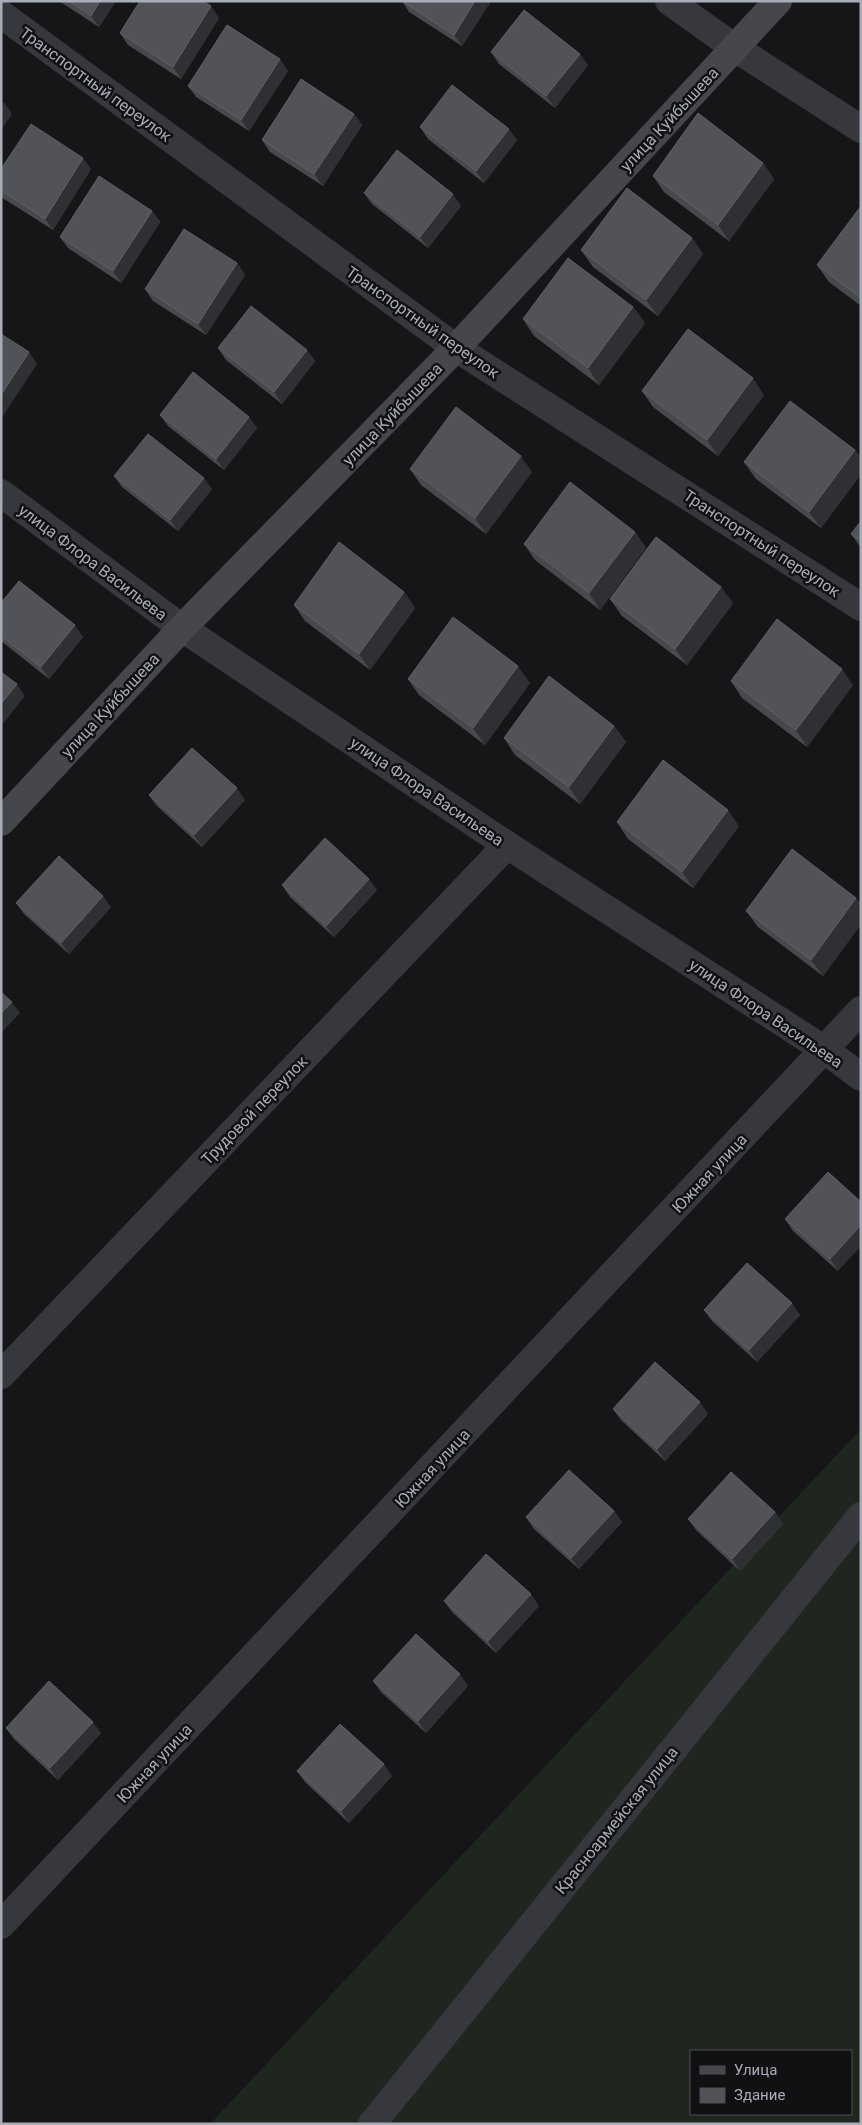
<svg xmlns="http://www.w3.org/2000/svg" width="862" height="2125" viewBox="0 0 862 2125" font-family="Roboto,sans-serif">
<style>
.grass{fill:#1e261f;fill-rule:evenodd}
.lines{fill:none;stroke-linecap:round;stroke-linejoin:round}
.street{stroke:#37383d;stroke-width:28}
.secondary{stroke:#45474d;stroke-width:28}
.wall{fill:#47494d}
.shaded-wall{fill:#2f3033}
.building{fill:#525359;stroke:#5f6168}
.labels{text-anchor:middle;stroke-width:5;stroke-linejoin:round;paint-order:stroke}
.street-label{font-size:16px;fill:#a8adb8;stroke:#111113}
</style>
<rect width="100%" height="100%" fill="#161618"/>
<path class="grass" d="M 861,1429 L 861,2124 L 210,2124 ZM 691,2051 L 851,2051 L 851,2114 L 691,2114 Z"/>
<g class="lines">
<g class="street">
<polyline points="669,1 735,48 861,129"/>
<polyline points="1,14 456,348 861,607"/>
<polyline points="1,493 182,628 507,845 825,1050 861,1077"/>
<polyline points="1,1375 507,845"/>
<polyline points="1,1925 861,1010"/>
<polyline points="372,2124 861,1516"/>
</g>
<polyline class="secondary" points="1,822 182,628 456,348 778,1"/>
</g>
<g class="wall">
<polygon points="59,1 116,1 99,27"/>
<polygon points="402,1 491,1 462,46 409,12"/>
<polygon points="219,18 181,79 128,45 120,33"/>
<polygon points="491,52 588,65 555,108 499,64"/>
<polygon points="288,71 249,131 196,97 188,86"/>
<polygon points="354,114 362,125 323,186 270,152 262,140"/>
<polygon points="420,127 517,140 484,183 428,139"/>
<polygon points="763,163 774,179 729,241 664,192 653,176"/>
<polygon points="1,169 91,169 53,230 1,197"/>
<polygon points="364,193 461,206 428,248 372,204"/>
<polygon points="861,206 861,306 829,282 817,265"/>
<polygon points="152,211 160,222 121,283 68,248 60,237"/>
<polygon points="692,238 703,254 658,316 593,267 581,250"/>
<polygon points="237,263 245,275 206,335 153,301 145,289"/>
<polygon points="633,307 645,323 599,385 534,336 523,319"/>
<polygon points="218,348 307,350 315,361 282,404 226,360"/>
<polygon points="642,391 764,395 718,456 653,407"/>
<polygon points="160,415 249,417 257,428 224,470 168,426"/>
<polygon points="855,450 861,458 861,474 821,528 756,479 744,462"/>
<polygon points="410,469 532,472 486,534 421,485"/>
<polygon points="114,476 212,489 178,531 122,487"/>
<polygon points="861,521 861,548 851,534"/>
<polygon points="635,532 646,548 600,610 535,560 524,544"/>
<polygon points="404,592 415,608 370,670 305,621 294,605"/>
<polygon points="610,599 733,603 687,665 622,616"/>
<polygon points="1,603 83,637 49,679 1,641"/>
<polygon points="408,679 530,683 485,745 419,695"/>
<polygon points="731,681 853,685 807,747 742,698"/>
<polygon points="614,726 626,742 580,804 515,755 504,738"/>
<polygon points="149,795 245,800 202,847 157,806"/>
<polygon points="617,822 739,826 693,888 628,839"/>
<polygon points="282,885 377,890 334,937 290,897"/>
<polygon points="16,903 111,907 69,954 24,914"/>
<polygon points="861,904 861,924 823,976 758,927 746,911"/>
<polygon points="861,1202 838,1271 793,1231 785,1219"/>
<polygon points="704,1310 800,1315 757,1362 712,1321"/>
<polygon points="613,1409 708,1414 665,1461 621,1420"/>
<polygon points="614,1511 622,1522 579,1569 534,1529 526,1517"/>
<polygon points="775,1512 783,1524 740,1571 696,1530 688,1519"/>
<polygon points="444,1601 539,1606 496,1653 452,1612"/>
<polygon points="373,1681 468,1686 426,1733 381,1692"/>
<polygon points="6,1728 101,1733 58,1780 14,1739"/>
<polygon points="297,1771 392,1776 349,1823 305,1782"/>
</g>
<g class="shaded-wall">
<polygon points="100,1 116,1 99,27 91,16"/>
<polygon points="475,1 491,1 462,46 454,35"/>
<polygon points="211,6 219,18 181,79 173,67"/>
<polygon points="580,54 588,65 555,108 546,96"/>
<polygon points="280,59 288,71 249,131 241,120"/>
<polygon points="4,102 12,114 1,130 1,106"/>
<polygon points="354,114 362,125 323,186 314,174"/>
<polygon points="509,129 517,140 484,183 476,171"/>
<polygon points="83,158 91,169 53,230 45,219"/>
<polygon points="763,163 774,179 729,241 718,225"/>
<polygon points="453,194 461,206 428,248 420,237"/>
<polygon points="152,211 160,222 121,283 113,271"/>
<polygon points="692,238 703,254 658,316 646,300"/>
<polygon points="237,263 245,275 206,335 198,324"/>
<polygon points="633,307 645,323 599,385 588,368"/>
<polygon points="307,350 315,361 282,404 274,392"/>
<polygon points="29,352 37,364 1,419 1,395"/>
<polygon points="753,378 764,395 718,456 707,440"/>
<polygon points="249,417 257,428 224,470 216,459"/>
<polygon points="855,450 861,458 861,474 821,528 809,512"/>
<polygon points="521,456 532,472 486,534 475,518"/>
<polygon points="204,478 212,489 178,531 170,520"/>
<polygon points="635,532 646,548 600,610 589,593"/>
<polygon points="721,587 733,603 687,665 675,649"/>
<polygon points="404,592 415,608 370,670 359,654"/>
<polygon points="75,625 83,637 49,679 41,667"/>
<polygon points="518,666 530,683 485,745 473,728"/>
<polygon points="842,669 853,685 807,747 796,730"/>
<polygon points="17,684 25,696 1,726 1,704"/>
<polygon points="614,726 626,742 580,804 569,787"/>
<polygon points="237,788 245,800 202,847 194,835"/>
<polygon points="728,810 739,826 693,888 682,872"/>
<polygon points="369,879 377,890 334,937 326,926"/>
<polygon points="103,896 111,907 69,954 61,943"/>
<polygon points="856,898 861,904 861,924 823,976 811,960"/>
<polygon points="12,1002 20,1013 1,1033 1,1013"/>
<polygon points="861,1225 861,1246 838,1271 830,1259"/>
<polygon points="792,1303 800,1315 757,1362 749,1350"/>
<polygon points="700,1402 708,1414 665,1461 657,1449"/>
<polygon points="614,1511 622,1522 579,1569 571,1558"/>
<polygon points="775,1512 783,1524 740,1571 732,1559"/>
<polygon points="531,1594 539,1606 496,1653 488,1641"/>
<polygon points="460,1674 468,1686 426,1733 418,1721"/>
<polygon points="93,1722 101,1733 58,1780 50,1768"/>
<polygon points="384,1764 392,1776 349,1823 341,1811"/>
</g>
<g class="building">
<polygon points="69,1 100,1 91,16"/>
<polygon points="140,1 203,1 211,6 173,67 120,33"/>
<polygon points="402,1 475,1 454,35"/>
<polygon points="524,10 580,54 546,96 491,52"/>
<polygon points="227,25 280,59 241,120 188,86"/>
<polygon points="301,79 354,114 314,174 262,140"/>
<polygon points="452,85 509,129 476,171 420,127"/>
<polygon points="698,113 763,163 718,225 653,176"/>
<polygon points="31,124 83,158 45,219 1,190 1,169"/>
<polygon points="397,150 453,194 420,237 364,193"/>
<polygon points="99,176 152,211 113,271 60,237"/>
<polygon points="627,188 692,238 646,300 581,250"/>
<polygon points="861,206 861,298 817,265"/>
<polygon points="184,229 237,263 198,324 145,289"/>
<polygon points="568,258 633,307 588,368 523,319"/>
<polygon points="251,306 307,350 274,392 218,348"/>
<polygon points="688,329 753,378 707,440 642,391"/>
<polygon points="1,334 29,352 1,395"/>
<polygon points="193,372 249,417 216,459 160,415"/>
<polygon points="790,401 855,450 809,512 744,462"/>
<polygon points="456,407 521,456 475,518 410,469"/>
<polygon points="148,434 204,478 170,520 114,476"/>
<polygon points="570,482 635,532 589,593 524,544"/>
<polygon points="861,521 861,541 851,534"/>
<polygon points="656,537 721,587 675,649 610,599"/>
<polygon points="339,542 404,592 359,654 294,605"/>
<polygon points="19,581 75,625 41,667 1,636 1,603"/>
<polygon points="453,617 518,666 473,728 408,679"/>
<polygon points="777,619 842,669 796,730 731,681"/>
<polygon points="1,672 17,684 1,704"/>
<polygon points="549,676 614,726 569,787 504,738"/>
<polygon points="192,748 237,788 194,835 149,795"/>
<polygon points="663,760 728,810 682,872 617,822"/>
<polygon points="325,838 369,879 326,926 282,885"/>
<polygon points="792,849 856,898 811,960 746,911"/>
<polygon points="59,856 103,896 61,943 16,903"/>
<polygon points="1,992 12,1002 1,1013"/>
<polygon points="828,1172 861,1202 861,1225 830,1259 785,1219"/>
<polygon points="747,1263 792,1303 749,1350 704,1310"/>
<polygon points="655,1362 700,1402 657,1449 613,1409"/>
<polygon points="569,1470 614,1511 571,1558 526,1517"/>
<polygon points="731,1472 775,1512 732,1559 688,1519"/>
<polygon points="486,1554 531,1594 488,1641 444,1601"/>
<polygon points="416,1634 460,1674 418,1721 373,1681"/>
<polygon points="49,1681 93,1722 50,1768 6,1728"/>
<polygon points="340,1724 384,1764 341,1811 297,1771"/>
</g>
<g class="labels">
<g class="street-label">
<text transform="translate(96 84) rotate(36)" y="6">Транспортный переулок</text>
<text transform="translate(669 119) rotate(-47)" y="6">улица Куйбышева</text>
<text transform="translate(423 322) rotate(35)" y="6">Транспортный переулок</text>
<text transform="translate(392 414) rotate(-46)" y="6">улица Куйбышева</text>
<text transform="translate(762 543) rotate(33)" y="6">Транспортный переулок</text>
<text transform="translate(93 562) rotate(37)" y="6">улица Флора Васильева</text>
<text transform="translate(110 705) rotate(-47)" y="6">улица Куйбышева</text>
<text transform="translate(427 791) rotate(34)" y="6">улица Флора Васильева</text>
<text transform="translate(766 1013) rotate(34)" y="6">улица Флора Васильева</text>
<text transform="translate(254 1110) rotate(-46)" y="6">Трудовой переулок</text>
<text transform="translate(709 1173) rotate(-47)" y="6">Южная улица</text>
<text transform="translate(432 1468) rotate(-47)" y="6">Южная улица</text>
<text transform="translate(154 1763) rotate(-47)" y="6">Южная улица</text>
<text transform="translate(616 1820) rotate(-51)" y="6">Красноармейская улица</text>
</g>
</g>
<rect width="862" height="2125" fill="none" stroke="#a8adb8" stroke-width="5"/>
<rect x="690" y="2050" width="162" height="65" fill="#111113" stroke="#4d4f55"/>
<rect x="700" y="2066" width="25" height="8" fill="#45474d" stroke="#4d4f55"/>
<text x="734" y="2075" font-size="15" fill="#a8adb8">Улица</text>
<rect x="700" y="2088" width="25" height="15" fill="#525359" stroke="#4d4f55"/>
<text x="734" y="2100" font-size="15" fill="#a8adb8">Здание</text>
</svg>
